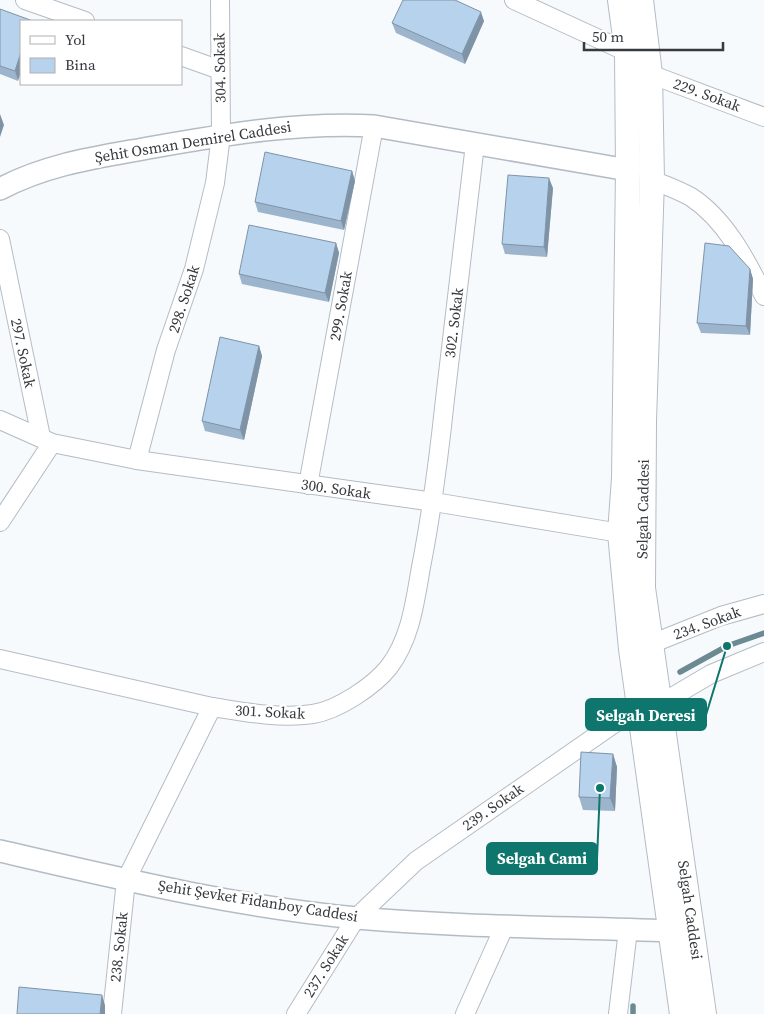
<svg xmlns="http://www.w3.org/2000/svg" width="764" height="1014" viewBox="0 0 764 1014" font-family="'Source Serif 4',serif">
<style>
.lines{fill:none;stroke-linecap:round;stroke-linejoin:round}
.stream{stroke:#6b8a92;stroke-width:5.5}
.minor-casing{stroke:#b3bcc5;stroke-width:20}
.tertiary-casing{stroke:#b3bcc5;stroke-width:24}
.secondary-casing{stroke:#b3bcc5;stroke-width:26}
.minor{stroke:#fff;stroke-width:18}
.tertiary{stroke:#fff;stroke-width:21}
.secondary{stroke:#fff;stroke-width:24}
.wall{fill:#9db5cc}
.shaded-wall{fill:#7f93a6}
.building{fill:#b6d2ed;stroke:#7f93a6}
.labels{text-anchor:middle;stroke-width:5;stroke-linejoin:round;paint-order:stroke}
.street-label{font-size:15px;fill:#36393d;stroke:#fff}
.leader{fill:none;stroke:#0f766e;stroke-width:2}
.callout-dot{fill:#0f766e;stroke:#fff;stroke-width:2}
.callout{fill:#0f766e;stroke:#0f766e;stroke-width:2}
.callout-label{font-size:16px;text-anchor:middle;font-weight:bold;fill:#fff}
</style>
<rect width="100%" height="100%" fill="#f6fafd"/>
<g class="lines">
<g class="stream">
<polyline points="680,672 727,646 764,633"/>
<polyline points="633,1014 633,1006"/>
</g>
<defs>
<g id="minor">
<polyline points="25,0 85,21"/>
<polyline points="514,0 627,52"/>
<polyline points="181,56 220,70"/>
<polyline points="650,74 764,117"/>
<path d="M 652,180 C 665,185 679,190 691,197 C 725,219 747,261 764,296"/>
<polyline points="0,239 41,437"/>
<polyline points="0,420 52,443 137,460 434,502 620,533"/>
<polyline points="137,460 166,350 194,269 215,183 221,135 220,0"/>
<polyline points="308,485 374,126"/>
<polyline points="0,522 52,443"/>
<polyline points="651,644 721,616 764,604"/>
<path d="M 0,659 L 212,707 C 244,712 280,719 313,714 C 338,710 374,686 389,667 C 411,638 415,601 421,567 C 432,511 439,456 445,399 C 455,314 465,229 475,144"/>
<polyline points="660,704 711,674 764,652"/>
<polyline points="112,1014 126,880 212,707"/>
<polyline points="296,1014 356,918 416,861 638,707"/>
<polyline points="465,1014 505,925"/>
<polyline points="618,1014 628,930"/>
</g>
<g id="tertiary">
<path d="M 0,189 C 49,163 100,157 154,147 C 228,134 299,122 374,126 L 628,170"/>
<path d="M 0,851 C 117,878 236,907 357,918 C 461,927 566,927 670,931"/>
</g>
<g id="secondary">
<polyline points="620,0 627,52 628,170 624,478 620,533 631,649 682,1014"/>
<polyline points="641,0 650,74 652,180 644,421 643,588 704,1014"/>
</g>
</defs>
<use href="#minor" class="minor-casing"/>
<use href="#tertiary" class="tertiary-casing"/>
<use href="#secondary" class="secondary-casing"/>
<use href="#minor" class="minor"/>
<use href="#tertiary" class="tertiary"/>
<use href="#secondary" class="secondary"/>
</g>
<g class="wall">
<polygon points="0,9 18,81 0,74"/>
<polygon points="484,21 465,64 396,33 392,23"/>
<polygon points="352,171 355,181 344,230 258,212 255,202"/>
<polygon points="553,188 547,257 505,254 502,244"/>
<polygon points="336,243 339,253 329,302 242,284 239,274"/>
<polygon points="750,269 753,279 750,335 701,333 697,323"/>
<polygon points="259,346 262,356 244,440 205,431 202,421"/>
<polygon points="613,754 617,767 615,811 583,810 579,797"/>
</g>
<g class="shaded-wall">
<polygon points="481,12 484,21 465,64 462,54"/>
<polygon points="21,52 21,72 18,81 15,71"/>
<polygon points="0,114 4,125 0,137"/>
<polygon points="352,171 355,181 344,230 341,221"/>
<polygon points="549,178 553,188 547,257 544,247"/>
<polygon points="336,243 339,253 329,302 325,293"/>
<polygon points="750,269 753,279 750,335 746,326"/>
<polygon points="259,346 262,356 244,440 240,430"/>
<polygon points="613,754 617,767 615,811 610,798"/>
<polygon points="102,995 105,1005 105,1014 100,1014"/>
</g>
<g class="building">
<polygon points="403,0 455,0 481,12 462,54 392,23"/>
<polygon points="0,9 33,21 21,21 21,52 15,71 0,66"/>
<polygon points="265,152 352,171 341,221 255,202"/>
<polygon points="508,175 549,178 544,247 502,244"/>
<polygon points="249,225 336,243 325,293 239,274"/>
<polygon points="705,243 729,246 750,269 746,326 697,323"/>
<polygon points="220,337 259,346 240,430 202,421"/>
<polygon points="581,752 613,754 610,798 579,797"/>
<polygon points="19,987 102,995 100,1014 17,1014"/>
</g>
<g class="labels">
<g class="street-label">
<text transform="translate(220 68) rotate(-91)" y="5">304. Sokak</text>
<text transform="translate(707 95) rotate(20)" y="5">229. Sokak</text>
<text transform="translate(193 142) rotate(-9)" y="5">Şehit Osman Demirel Caddesi</text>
<text transform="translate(184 299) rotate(-72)" y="5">298. Sokak</text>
<text transform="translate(341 306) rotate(-80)" y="5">299. Sokak</text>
<text transform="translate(454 323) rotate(-83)" y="5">302. Sokak</text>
<text transform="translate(23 353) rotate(78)" y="5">297. Sokak</text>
<text transform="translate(336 489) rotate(8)" y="5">300. Sokak</text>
<text transform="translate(643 509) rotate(-89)" y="5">Selgah Caddesi</text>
<text transform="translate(707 623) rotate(-20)" y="5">234. Sokak</text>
<text transform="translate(270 712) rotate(3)" y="5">301. Sokak</text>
<text transform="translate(493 807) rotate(-35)" y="5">239. Sokak</text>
<text transform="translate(258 901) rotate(9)" y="5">Şehit Şevket Fidanboy Caddesi</text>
<text transform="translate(690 910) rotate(82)" y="5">Selgah Caddesi</text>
<text transform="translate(119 947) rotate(-84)" y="5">238. Sokak</text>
<text transform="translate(326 966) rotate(-58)" y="5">237. Sokak</text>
</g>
</g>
<path class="leader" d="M727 646L706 715M600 788L597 859"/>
<g class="callout-dot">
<circle cx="727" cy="646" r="5"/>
<circle cx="600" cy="788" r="5"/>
</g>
<g class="callout">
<rect x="586" y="699" width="120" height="31" rx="5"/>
<rect x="487" y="843" width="110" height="31" rx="5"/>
</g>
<g class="callout-label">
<text x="646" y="721">Selgah Deresi</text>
<text x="542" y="864">Selgah Cami</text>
</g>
<rect x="20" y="20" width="162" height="65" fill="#ffffff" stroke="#afb0b1"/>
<rect x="30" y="36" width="25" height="8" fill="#ffffff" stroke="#afb0b1"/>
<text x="65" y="45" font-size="15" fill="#36393d">Yol</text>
<rect x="30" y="58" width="25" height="15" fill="#b6d2ed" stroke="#afb0b1"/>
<text x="65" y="70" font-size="15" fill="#36393d">Bina</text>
<path d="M584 42v8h139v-8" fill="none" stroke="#36393d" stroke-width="2.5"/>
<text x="592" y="42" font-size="15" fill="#36393d" stroke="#ffffff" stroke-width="4" paint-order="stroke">50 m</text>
</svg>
